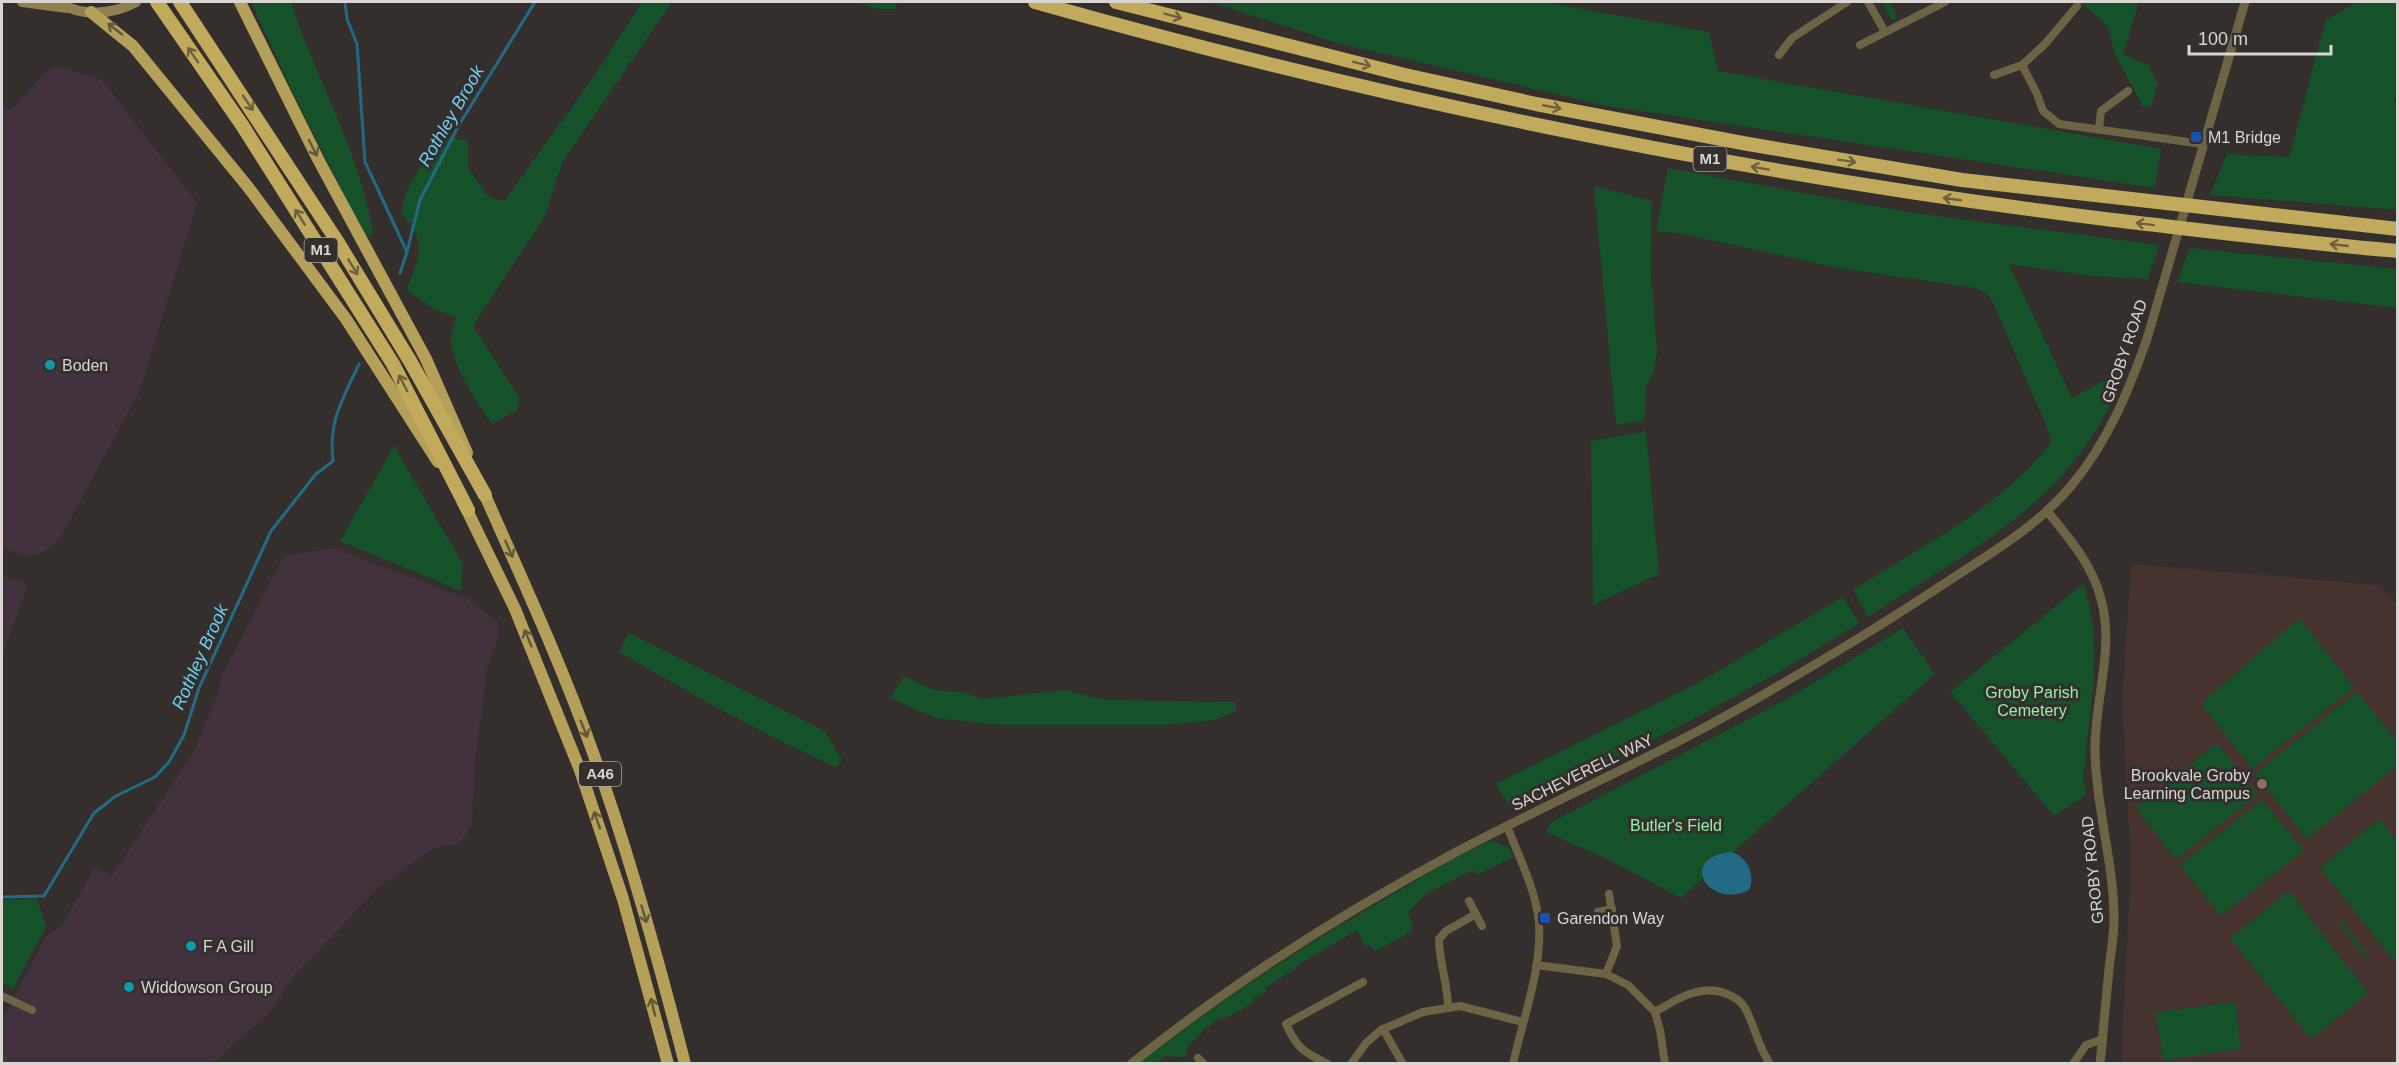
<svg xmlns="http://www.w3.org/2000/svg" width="2399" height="1065" viewBox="0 0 2399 1065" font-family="Helvetica,sans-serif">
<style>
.industrial{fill:#42323d}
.education{fill:#46322e}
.green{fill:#155129}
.water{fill:#216b85}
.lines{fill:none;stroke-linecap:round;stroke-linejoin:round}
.stream{stroke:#216b85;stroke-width:3}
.minor{stroke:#6d6446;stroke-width:8}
.tertiary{stroke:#6d6446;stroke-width:9}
.secondary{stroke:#8f8150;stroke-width:10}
.trunk{stroke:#b5a05a;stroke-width:12}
.motorway{stroke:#c1aa5c;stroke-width:14}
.oneway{stroke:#6c603f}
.oneway2{stroke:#61573c}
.transit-dot{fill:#1a4fb4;stroke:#342f2c;stroke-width:2}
.culture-dot{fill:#0f9aa8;stroke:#342f2c;stroke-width:2}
.education-dot{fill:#8d6e63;stroke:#342f2c;stroke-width:2}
.labels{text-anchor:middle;stroke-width:6;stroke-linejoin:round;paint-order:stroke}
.shield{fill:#342f2c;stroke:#a8a3a1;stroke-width:1.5}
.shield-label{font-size:15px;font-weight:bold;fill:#d9d5d3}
.poi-label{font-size:16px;fill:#d9d5d3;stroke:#342f2c;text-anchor:start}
.street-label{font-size:16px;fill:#d9d5d3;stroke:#342f2c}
.park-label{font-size:16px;fill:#95f1aa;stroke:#342f2c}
.water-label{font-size:18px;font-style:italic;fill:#6dcef3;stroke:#342f2c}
</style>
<rect width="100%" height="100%" fill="#342f2c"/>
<g class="industrial">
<polygon points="58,66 102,80 197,203 140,390 60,538 44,552 30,556 2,548 2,107 11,110 46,72"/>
<polygon points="333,548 468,599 498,622 497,640 487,669 474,768 472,825 459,844 436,847 380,886 293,977 269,1013 213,1063 2,1063 2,1020 46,937 62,925 95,867 112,876 193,753 219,691 221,677 284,556"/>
<polygon points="2,575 28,584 2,656"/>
</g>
<polygon class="education" points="2131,564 2379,585 2398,605 2397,1063 2121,1064 2131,865 2122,702"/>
<g class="green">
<path d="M 251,2 L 291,2 C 316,80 360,151 373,233 L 366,238 L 295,97 Z"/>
<path d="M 642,2 L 672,2 L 562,163 L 545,216 L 473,326 L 520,399 L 517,410 L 492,424 C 475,399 451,367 451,335 C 451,330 455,323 456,317 L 434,309 L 407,290 C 420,250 428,248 401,212 L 407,190 L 429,152 L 447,136 L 468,141 L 468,168 L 490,198 L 504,201 L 595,75 Z"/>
<polygon points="854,2 897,2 895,9 878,9"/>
<polygon points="1210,2 1544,2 1709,32 1718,71 2161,149 2155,188 1607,106 1337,43"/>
<polygon points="1882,2 1890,2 1898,19 1891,19"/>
<polygon points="2065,2 2139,2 2123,54 2149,66 2158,84 2151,106 2143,107 2114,52 2108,26 2084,5"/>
<polygon points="2357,2 2394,2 2398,8 2398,93 2394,100 2398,112 2397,210 2210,195 2227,154 2289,157 2326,20"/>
<path d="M 1668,168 L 1907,212 L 2159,245 L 2148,279 L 2091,276 L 2009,264 L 2072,398 L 2126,368 C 2079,499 1976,546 1868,617 L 1853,590 C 1915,550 2008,503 2051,442 L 2051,437 L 1993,302 L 1986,293 L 1976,288 L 1839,268 L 1682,234 L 1656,231 Z"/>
<polygon points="1594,186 1652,201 1651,274 1657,352 1654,370 1646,387 1644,421 1616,425"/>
<polygon points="2190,248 2397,269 2397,308 2177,282"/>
<polygon points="1646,431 1659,574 1593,605 1591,441"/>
<polygon points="394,446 463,564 461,591 340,541"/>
<path d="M 2083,584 C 2105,646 2089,713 2083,778 L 2086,795 L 2054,816 L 1950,692 Z"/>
<path d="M 1843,597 L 1859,623 C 1748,694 1631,753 1512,809 L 1496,784 L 1696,684 Z"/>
<polygon points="2299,618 2354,687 2252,769 2201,704"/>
<polygon points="1903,628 1935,674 1681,898 1607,859 1546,832 1550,823 1785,700"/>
<path d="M 629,633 L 825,731 L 842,760 L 836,767 C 761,734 690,693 619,652 Z"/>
<polygon points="904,676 933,690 962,692 984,699 1065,690 1105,700 1236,702 1236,712 1214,720 1167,725 998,725 936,718 890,698"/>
<polygon points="2357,692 2397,741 2397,766 2307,839 2255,774"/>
<polygon points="2217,743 2258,795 2176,859 2136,808"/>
<polygon points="2262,800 2304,850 2221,916 2180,865"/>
<polygon points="2379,819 2397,841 2397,964 2320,868"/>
<path d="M 1491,841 L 1508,847 L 1514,857 L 1477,875 L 1473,870 L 1426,894 L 1408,913 L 1413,927 L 1411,932 L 1376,951 L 1368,945 L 1366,947 L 1357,930 L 1299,964 L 1300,966 L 1265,988 L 1266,992 L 1252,999 L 1254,1003 L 1222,1020 L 1220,1018 L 1205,1029 L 1185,1050 L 1188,1053 L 1184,1057 L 1165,1056 L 1156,1063 L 1140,1063 C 1220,1000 1306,944 1395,893 C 1426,875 1457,854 1491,841 Z"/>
<polygon points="2289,891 2368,993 2311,1039 2230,938"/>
<polygon points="37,899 46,927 13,989 2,983 2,900"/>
<polygon points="2342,921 2367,955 2364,957 2339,923"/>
<polygon points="2236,1002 2241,1049 2163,1060 2156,1012"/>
</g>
<path class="water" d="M 1731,852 C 1747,856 1756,876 1749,890 C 1709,910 1676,858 1731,852 Z"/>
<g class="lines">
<g class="stream">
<polyline points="345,2 347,19 357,44 365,162 407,252 400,273"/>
<polyline points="407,252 420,200 459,125 535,2"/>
<path d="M 2,897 L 44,896 L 94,813 L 116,796 L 155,777 L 169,762 L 184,735 L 199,688 L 271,531 L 316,474 L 333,461 C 328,421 343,399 359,364"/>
</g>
<g class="minor">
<polyline points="1868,2 1885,32"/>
<polyline points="1860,45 1945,2"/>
<polyline points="1779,55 1792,38 1847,2"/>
<polyline points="2022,65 2037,94 2043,111 2059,124 2203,144"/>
<polyline points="1994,75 2022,65 2045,44 2077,6"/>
<polyline points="2099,129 2101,111 2128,91"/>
<path d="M 1507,826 C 1519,857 1536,890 1539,923 C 1542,970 1523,1018 1513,1064"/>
<polyline points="1469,901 1482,926"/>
<polyline points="1598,912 1612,909"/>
<polyline points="1536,965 1606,974 1628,985 1655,1012 1660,1030 1665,1064"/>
<polyline points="1606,974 1617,946 1609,894"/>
<polyline points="2,996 32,1010"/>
<path d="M 1448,1007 C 1448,984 1439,962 1439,939 L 1446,931 L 1476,914"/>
<path d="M 1655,1012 C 1677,999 1701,983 1727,994 C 1735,997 1741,1001 1745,1008 C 1755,1026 1758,1047 1770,1064"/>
<polyline points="1383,1029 1403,1064"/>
<polyline points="1198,1058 1204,1064"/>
<path d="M 1328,1064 C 1303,1052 1297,1048 1286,1024 L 1363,982"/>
<polyline points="1351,1064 1366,1043 1381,1030 1423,1012 1460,1006 1523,1022"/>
<polyline points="2073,1064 2086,1045 2103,1039"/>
</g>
<g class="tertiary">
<path d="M 2047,511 C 2069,538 2092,564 2101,599 C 2115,649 2094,701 2095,752 C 2096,808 2114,863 2114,919 C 2114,936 2111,952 2109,969 C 2106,1000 2103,1032 2100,1064"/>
<path d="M 1131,1064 C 1232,983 1344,912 1458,851 C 1537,809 1619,773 1698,731 C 1753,702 1806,670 1859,638 C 1892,618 1924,597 1956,576 C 1998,549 2039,524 2071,486 C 2108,442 2128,392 2147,339 L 2245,2"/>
</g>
<g class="secondary">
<polyline points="22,2 67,8"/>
<path d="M 59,2 C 81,18 114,14 136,2"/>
</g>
<g class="trunk">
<polyline points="240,2 319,161 426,359 467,453"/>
<polyline points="91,12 133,46 248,187 346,319 438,462"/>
<path d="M 481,486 C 519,573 560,660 592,750 C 629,852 658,958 685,1064"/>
<polyline points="463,502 515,609 580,770 623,899 668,1064"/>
</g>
<g class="motorway">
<polyline points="157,2 242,125 393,364 468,510"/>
<polyline points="180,2 337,241 410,361 485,495"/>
<path d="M 1035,2 C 1388,102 1749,175 2113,220 C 2208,231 2303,243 2398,251"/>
<polyline points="1116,2 1405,75 1536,104 1748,144 1962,180 2398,229"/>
</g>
</g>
<defs><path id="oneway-shaft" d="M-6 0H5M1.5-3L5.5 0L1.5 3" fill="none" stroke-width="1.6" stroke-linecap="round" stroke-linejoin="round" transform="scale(1.5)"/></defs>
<g class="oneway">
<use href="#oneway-shaft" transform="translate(1173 16) rotate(15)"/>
<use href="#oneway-shaft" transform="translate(193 55) rotate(-125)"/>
<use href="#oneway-shaft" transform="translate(1362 64) rotate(14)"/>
<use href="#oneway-shaft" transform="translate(248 103) rotate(56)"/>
<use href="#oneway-shaft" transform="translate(1552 107) rotate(11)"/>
<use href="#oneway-shaft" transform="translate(1847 161) rotate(9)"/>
<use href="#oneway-shaft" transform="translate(1760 168) rotate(-170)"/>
<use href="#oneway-shaft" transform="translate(1952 199) rotate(-172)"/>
<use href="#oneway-shaft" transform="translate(300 217) rotate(-122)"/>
<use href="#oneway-shaft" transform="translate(2145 224) rotate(-173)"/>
<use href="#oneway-shaft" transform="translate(2339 245) rotate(-174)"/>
<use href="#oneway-shaft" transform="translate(353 267) rotate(59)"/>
<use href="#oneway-shaft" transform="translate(403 383) rotate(-117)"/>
</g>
<g class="oneway2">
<use href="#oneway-shaft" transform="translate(115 29) rotate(-142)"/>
<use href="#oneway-shaft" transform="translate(313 148) rotate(63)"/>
<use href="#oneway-shaft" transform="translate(509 549) rotate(66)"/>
<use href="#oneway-shaft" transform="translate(528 638) rotate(-113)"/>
<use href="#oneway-shaft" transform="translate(584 729) rotate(68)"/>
<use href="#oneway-shaft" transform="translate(597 820) rotate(-109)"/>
<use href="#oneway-shaft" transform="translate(644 914) rotate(73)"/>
<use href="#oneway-shaft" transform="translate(653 1007) rotate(-104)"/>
</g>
<g class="transit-dot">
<rect x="2190" y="131" width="12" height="12" rx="3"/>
<rect x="1539" y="912" width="12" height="12" rx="3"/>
</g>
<g class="culture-dot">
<circle cx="50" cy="365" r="6"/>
<circle cx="191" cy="946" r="6"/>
<circle cx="129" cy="987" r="6"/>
</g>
<circle class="education-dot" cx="2262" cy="784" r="6"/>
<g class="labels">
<g class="shield">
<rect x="1693.5" y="147" width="33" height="24" rx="4.5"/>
<rect x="304.5" y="238" width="33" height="24" rx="4.5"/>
<rect x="579" y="762" width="42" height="24" rx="4.5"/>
</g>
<g class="shield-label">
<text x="1710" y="164">M1</text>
<text x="321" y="255">M1</text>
<text x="600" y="779">A46</text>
</g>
<g class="poi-label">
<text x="2208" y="143">M1 Bridge</text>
<text x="62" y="371">Boden</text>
<text x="2250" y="781" text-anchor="end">Brookvale Groby<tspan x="2250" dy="18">Learning Campus</tspan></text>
<text x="1557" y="924">Garendon Way</text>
<text x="203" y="952">F A Gill</text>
<text x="141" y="993">Widdowson Group</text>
</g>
<g class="street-label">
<text transform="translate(2124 351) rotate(-71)" y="6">GROBY ROAD</text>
<text transform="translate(1582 772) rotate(-26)" y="6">SACHEVERELL WAY</text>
<text transform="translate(2092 870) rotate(-96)" y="6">GROBY ROAD</text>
</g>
<g class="park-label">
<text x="2032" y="698">Groby Parish<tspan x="2032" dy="18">Cemetery</tspan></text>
<text x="1676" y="831">Butler's Field</text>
</g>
<g class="water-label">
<text transform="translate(451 116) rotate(-60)" y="6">Rothley Brook</text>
<text transform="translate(200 657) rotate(-66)" y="6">Rothley Brook</text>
</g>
</g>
<rect width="2399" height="1065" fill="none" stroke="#d9d5d3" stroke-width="6"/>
<path d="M2189 45v9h142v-9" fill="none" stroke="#d9d5d3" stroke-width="3"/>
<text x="2198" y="45" font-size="18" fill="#d9d5d3" stroke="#342f2c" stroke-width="4.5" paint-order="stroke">100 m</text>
</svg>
